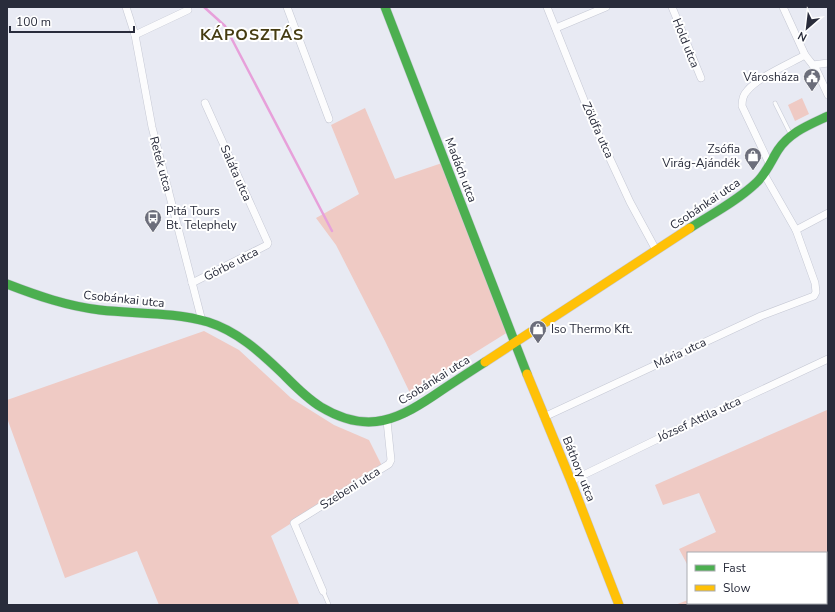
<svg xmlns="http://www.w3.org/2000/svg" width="835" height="612" viewBox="0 0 835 612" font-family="'Nunito Sans',sans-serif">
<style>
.green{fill:#efcac4}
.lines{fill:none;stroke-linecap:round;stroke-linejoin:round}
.stream{stroke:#e7a0da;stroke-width:2.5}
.lane-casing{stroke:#c5c8d4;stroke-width:4.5}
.street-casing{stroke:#c5c8d4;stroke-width:8}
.fast-casing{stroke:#c5c8d4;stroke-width:10}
.slow-casing{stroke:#c5c8d4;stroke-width:10}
.lane{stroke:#fcfcfd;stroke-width:3.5}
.street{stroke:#fcfcfd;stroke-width:7}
.fast{stroke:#4caf50;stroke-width:9}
.slow{stroke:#ffc107;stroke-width:9}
.labels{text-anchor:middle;stroke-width:4;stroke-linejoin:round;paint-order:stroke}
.street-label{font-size:12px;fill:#292c3b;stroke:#fff}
.poi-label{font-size:12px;fill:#292c3b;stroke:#fff;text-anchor:end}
.district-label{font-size:16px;font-weight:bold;letter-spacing:1px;fill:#453c12;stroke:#fff}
</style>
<rect width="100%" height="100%" fill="#e8eaf3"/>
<g class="green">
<polygon points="802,98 809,114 795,121 788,105"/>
<polygon points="365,108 395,179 442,163 508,332 410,393 385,341 336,245 316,218 359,194 331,125"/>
<polygon points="204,331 239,350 291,398 334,425 369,440 382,466 271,536 299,604 296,605 159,605 137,551 65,578 7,418 7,400"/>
<polygon points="827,410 828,605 794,605 793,603 826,603 826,553 720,553 719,552 688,553 688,564 687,564 679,549 716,532 699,493 663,505 655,485"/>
<polygon points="688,600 688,603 782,603 778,605 675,605"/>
</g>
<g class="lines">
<polyline class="stream" points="204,7 225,26 332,231"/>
<defs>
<g id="lane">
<polyline points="775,103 791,135"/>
<polyline points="323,591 329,605"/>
</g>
<g id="street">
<polyline points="126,7 135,35 152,127 202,321"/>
<polyline points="287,7 329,119"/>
<polyline points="547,7 592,120 630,202 656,250"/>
<polyline points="672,7 701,78"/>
<polyline points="783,7 805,55 816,69 828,95"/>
<polyline points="556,28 606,7"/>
<polyline points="135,35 188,10"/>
<polyline points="813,65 828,63"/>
<path d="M 769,163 L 742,106 C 742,100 743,95 747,91 C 758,77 789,64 805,55"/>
<polyline points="796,230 828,213"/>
<polyline points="192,283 267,245 268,243 205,103"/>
<polyline points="544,417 761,316 814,296 816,292 815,283 796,230 764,174"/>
<polyline points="571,481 695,421 828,359"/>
<polyline points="323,591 294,523 389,464 391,460 387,421"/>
</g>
<g id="fast">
<polyline points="385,7 527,374"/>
<path d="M 690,228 C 712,214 737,201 756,183 C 766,174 771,161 778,150 C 790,132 809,125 828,116"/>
<path d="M 7,284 C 38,296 67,306 100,310 C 136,314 173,312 208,322 C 237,331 260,352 282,373 C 294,385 306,398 321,407 C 369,436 400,419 442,390 C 457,380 471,371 485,362"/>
</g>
<g id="slow">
<polyline points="485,362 690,228"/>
<polyline points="527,374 571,481 619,605"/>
</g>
</defs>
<use href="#lane" class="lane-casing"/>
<use href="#street" class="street-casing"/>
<use href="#fast" class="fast-casing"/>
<use href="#slow" class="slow-casing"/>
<use href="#lane" class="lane"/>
<use href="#street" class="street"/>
<use href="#fast" class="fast"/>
<use href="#slow" class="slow"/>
</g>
<defs>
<symbol id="civic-pin" viewBox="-11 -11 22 30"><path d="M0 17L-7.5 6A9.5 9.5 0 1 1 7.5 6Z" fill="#6c6e7b" stroke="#fff"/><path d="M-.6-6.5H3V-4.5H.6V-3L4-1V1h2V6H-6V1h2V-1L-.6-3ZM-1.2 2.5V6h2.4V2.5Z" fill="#fff"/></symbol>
<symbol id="shop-pin" viewBox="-11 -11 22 30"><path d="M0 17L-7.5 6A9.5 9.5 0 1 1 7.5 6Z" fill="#6c6e7b" stroke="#fff"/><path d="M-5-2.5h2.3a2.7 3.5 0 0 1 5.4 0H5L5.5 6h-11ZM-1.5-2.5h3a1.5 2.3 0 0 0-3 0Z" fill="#fff"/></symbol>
<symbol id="bus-pin" viewBox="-11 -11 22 30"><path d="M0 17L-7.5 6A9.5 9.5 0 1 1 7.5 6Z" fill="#6c6e7b" stroke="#fff"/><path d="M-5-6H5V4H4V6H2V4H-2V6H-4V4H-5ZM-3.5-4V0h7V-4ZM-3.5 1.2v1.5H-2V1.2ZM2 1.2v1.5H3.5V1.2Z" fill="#fff"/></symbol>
</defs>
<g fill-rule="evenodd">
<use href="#civic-pin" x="802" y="67" width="20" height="27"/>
<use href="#shop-pin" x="743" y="146" width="20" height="27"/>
<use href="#bus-pin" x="143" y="208" width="20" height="27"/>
<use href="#shop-pin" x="528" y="319" width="20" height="27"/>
</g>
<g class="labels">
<g class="street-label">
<text transform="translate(686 43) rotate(68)" y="4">Hold utca</text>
<text transform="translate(598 130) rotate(66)" y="4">Zöldfa utca</text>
<text transform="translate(161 164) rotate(75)" y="4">Retek utca</text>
<text transform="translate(461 170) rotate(69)" y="4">Madách utca</text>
<text transform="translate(236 173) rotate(66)" y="4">Saláta utca</text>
<text transform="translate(705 204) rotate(-34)" y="4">Csobánkai utca</text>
<text transform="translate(231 264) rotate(-27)" y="4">Görbe utca</text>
<text transform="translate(124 299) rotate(6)" y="4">Csobánkai utca</text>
<text transform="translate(680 353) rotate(-25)" y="4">Mária utca</text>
<text transform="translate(434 380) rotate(-32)" y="4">Csobánkai utca</text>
<text transform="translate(699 419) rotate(-25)" y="4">József Attila utca</text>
<text transform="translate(579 469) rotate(68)" y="4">Báthory utca</text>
<text transform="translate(350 488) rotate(-32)" y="4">Szebeni utca</text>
</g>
<g class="poi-label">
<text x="799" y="81">Városháza</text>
<text x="740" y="153">Zsófia<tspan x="740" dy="14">Virág-Ajándék</tspan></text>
<text x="166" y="215" text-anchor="start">Pitá Tours<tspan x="166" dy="14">Bt. Telephely</tspan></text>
<text x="551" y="333" text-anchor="start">Iso Thermo Kft.</text>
</g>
<g class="district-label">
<text x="252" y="40">KÁPOSZTÁS</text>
</g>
</g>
<rect width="835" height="612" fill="none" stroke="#292c3b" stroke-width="16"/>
<rect x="687" y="552" width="140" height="52" fill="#ffffff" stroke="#a9abb1"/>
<rect x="695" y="565" width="20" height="6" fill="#4caf50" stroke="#a9abb1"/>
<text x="723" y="572" font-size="12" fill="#292c3b">Fast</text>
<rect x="695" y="585" width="20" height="6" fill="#ffc107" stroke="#a9abb1"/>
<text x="723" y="592" font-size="12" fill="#292c3b">Slow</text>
<g transform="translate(807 28) rotate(208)" stroke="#ffffff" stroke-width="3" paint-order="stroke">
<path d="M0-3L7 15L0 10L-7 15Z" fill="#292c3b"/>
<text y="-6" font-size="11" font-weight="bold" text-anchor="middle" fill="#292c3b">N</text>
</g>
<path d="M10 26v6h124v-6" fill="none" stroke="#292c3b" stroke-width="2"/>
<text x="16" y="26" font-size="12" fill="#292c3b" stroke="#ffffff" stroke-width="3" paint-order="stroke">100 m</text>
</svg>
